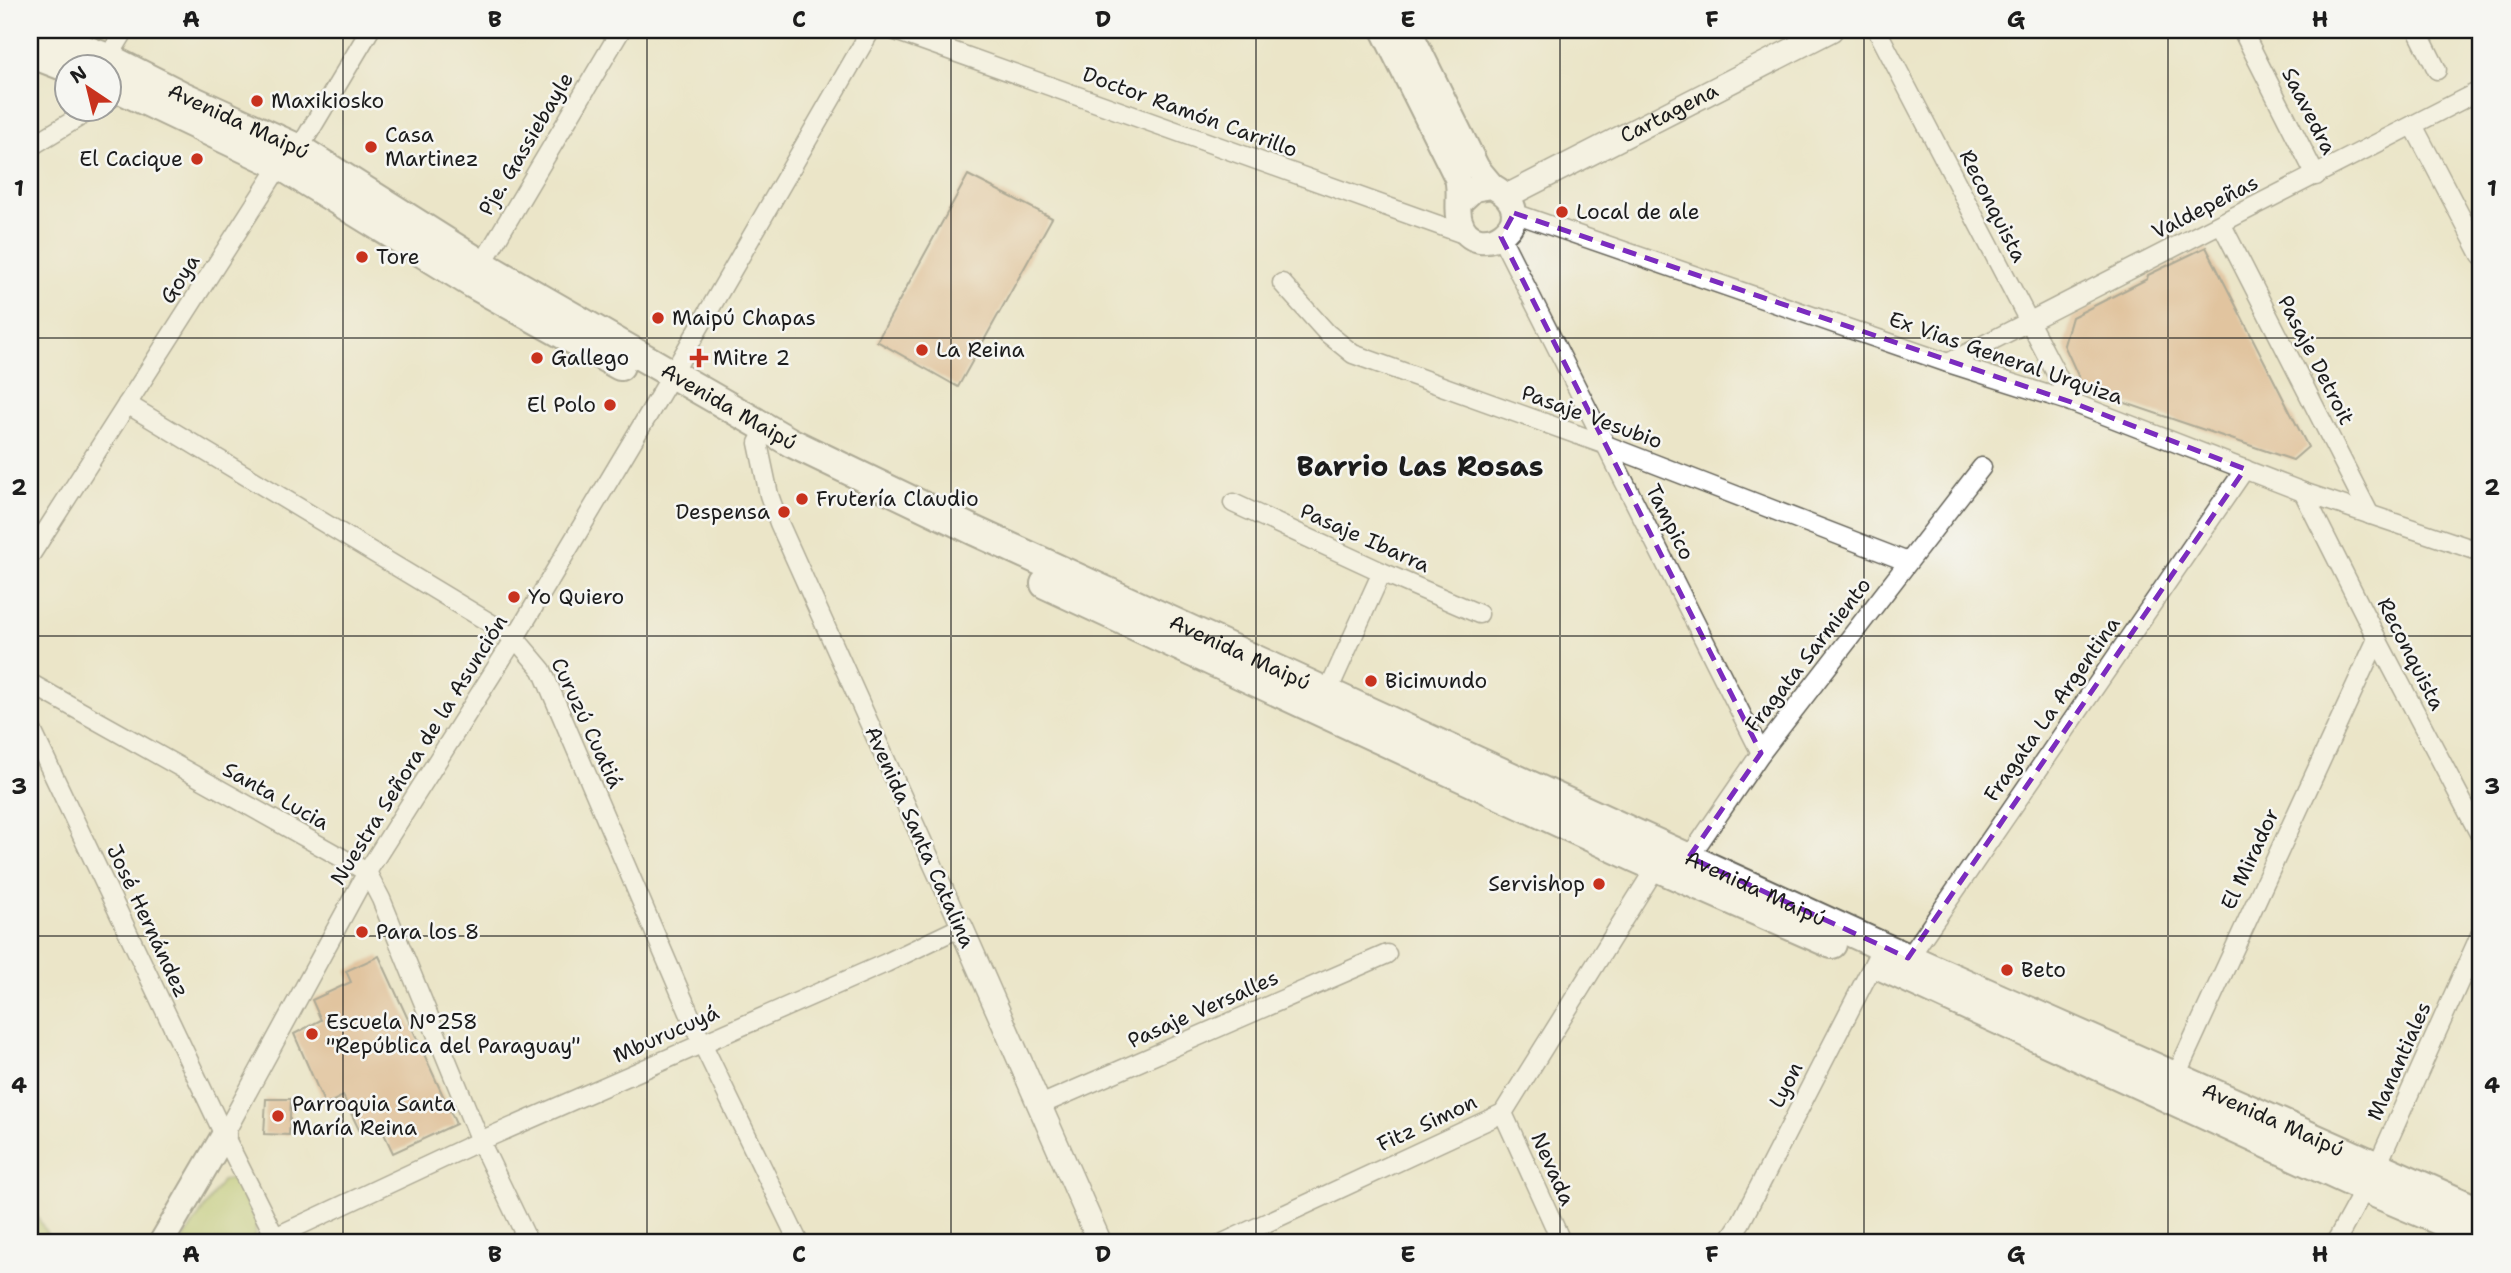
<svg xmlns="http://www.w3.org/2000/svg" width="2511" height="1273" viewBox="0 0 2511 1273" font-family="'Shantell Sans',sans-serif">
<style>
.green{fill:#afc164;stroke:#666e40;stroke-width:2}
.building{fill:#d69c6e}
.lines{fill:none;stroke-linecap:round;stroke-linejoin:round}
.minor-casing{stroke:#646258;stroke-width:21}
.tertiary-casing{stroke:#646258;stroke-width:26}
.secondary-casing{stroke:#646258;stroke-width:28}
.primary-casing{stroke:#646258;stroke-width:32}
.minor{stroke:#fff;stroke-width:18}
.tertiary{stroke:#fff;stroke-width:23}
.secondary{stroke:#fff;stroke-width:24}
.primary{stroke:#fff;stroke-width:28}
.marked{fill:none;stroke:#7b2cbf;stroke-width:5;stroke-dasharray:14 9;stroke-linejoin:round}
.grid{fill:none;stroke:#1c1c1c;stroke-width:2;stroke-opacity:0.55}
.poi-dot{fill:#c8321e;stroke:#f6f6f2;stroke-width:2.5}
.labels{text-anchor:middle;stroke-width:5;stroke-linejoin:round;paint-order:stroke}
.poi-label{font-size:21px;fill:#1c1c1c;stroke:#f6f6f2;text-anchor:start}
.street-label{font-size:21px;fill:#1c1c1c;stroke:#f6f6f2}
.district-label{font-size:28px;font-weight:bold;fill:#1c1c1c;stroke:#f6f6f2}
.neatline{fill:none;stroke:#1c1c1c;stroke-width:2.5}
.grid-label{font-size:23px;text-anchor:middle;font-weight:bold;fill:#1c1c1c}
</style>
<rect width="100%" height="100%" fill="#f6f6f2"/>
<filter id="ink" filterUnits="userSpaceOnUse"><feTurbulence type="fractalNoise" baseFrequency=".0143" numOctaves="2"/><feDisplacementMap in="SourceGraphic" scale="14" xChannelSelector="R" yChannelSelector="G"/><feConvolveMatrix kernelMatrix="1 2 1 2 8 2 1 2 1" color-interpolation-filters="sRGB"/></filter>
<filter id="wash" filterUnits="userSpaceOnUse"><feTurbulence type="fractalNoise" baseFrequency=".00686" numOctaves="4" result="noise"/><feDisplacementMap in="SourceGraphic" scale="28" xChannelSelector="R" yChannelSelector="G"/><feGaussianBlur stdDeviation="1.57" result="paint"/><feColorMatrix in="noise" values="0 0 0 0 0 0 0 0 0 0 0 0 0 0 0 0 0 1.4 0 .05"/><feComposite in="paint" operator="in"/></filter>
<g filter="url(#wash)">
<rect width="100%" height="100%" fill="#ebe5c8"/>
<g class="green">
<polygon points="233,1178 257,1223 253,1243 181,1243 222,1181"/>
<polygon points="30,1203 52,1243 30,1243"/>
</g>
<g id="blocks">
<g class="building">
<polygon points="968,175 1052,218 958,387 877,341"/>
<polygon points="2206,247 2308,447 2293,460 2084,389 2064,345 2072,317 2147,279 2148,275"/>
<polygon points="379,956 456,1124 393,1153 380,1125 361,1134 343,1096 325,1105 294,1034 321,1020 312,1000 351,982 346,971"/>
<polygon points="266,1099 291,1099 289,1135 264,1134"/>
</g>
</g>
</g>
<g filter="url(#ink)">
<use href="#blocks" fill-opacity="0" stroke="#646258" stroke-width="2"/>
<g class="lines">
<defs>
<g id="minor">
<polyline points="893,30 1472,237"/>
<polyline points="1877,30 2071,402"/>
<polyline points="2242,30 2316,176"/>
<polyline points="2417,30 2437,70"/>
<polyline points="108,100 126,89 108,58 125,30"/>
<polyline points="2413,125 2481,255"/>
<polyline points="30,147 94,108"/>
<polyline points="1514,213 1948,363 2071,402 2303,492 2481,552"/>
<polyline points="2222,225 2370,515"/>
<polyline points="1501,237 1761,753"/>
<polyline points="478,271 621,30"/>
<polyline points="1282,283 1327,333 1353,354 1606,445 1908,562"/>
<polyline points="1948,363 2481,90"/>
<polyline points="127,404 515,638 542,670 702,1043 799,1243"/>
<polyline points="2303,492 2377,639 2481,837"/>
<polyline points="1233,503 1382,572 1479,614"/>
<polyline points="30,556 280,165 299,149 370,30"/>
<polyline points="30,683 367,872 381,899 480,1141 529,1243"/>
<polyline points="1324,700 1382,572"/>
<polyline points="30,726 224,1135 278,1243"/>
<polyline points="1684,865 1761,753 1982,467"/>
<polyline points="1904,965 2245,469"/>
<polyline points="2172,1084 2377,639"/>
<polyline points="1038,1106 1387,954"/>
<polyline points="1503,1113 1562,1243"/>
<polyline points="224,1135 367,872 515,638 663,390 871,30"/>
<polyline points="275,1237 480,1141 886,963 961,927 779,523 769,495 758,443 766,428"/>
<polyline points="1223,1243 1503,1113 1656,867"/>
<polyline points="1727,1243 1741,1222 1878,955"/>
<polyline points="2335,1243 2377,1166 2481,933"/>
</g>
<g id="tertiary">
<path id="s1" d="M 1507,196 L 1831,30"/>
<polyline points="961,927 1100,1243"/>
</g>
<g id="secondary">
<path d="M 1383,30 L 1457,178 C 1461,193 1456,209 1460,221 C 1474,268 1551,218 1492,186 L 1474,189 L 1460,202"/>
<polyline points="1409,30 1477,168 1492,186"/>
<polyline points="161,1243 224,1135"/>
<polyline points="267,1243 275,1237"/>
</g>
<g id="primary">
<path id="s2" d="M 30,30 L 108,58 L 183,96 L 299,149 L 481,264 L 792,443 L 977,532 L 1881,946 L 2481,1212"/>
<polyline points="30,53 66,67"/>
<polyline points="108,83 280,165 473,284 620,366"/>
<polyline points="1045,584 1636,858 1832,944"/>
<polyline points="1879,965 2366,1189 2481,1238"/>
</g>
</defs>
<use href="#minor" class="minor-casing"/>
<use href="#tertiary" class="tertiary-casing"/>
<use href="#secondary" class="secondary-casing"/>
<use href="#primary" class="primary-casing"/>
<use href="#minor" class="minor"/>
<use href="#tertiary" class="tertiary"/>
<use href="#secondary" class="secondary"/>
<use href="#primary" class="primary"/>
</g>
</g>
<path d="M0 0H2511V1273H0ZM 1514,213 L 2071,402 L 2245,469 L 1908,958 L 1689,857 L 1761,753 L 1501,237 Z" fill="#ebe5c8" fill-opacity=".55" fill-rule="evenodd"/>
<path class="marked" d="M 1514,213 L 2071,402 L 2245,469 L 1908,958 L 1689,857 L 1761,753 L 1501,237 Z"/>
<path class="grid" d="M 343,30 L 343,1243M 647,30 L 647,1243M 951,30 L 951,1243M 1256,30 L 1256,1243M 1560,30 L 1560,1243M 1864,30 L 1864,1243M 2168,30 L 2168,1243M 30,338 L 2481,338M 30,636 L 2481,636M 30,936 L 2481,936"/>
<g class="poi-dot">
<circle cx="257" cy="101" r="7"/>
<circle cx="371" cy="147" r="7"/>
<circle cx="197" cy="159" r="7"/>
<circle cx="1562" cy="212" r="7"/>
<circle cx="362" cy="257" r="7"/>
<circle cx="658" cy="318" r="7"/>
<circle cx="922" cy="350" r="7"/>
<circle cx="537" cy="358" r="7"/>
<path d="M695.5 347.5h7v7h7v7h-7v7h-7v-7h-7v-7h7z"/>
<circle cx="610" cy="405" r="7"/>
<circle cx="802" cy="499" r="7"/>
<circle cx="784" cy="512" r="7"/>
<circle cx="514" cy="597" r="7"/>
<circle cx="1371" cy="681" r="7"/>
<circle cx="1599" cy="884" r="7"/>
<circle cx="362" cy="932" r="7"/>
<circle cx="2007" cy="970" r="7"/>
<circle cx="312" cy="1034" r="7"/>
<circle cx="278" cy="1116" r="7"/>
</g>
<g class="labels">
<g class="poi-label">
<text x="271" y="108">Maxikiosko</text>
<text x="385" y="142">Casa<tspan x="385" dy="24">Martinez</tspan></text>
<text x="183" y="166" text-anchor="end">El Cacique</text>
<text x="1576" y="219">Local de ale</text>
<text x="376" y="264">Tore</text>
<text x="672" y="325">Maipú Chapas</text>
<text x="936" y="357">La Reina</text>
<text x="551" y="365">Gallego</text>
<text x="713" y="365">Mitre 2</text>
<text x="596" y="412" text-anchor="end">El Polo</text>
<text x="816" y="506">Frutería Claudio</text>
<text x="770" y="519" text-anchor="end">Despensa</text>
<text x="528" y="604">Yo Quiero</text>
<text x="1385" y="688">Bicimundo</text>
<text x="1585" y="891" text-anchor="end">Servishop</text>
<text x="376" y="939">Para los 8</text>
<text x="2021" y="977">Beto</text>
<text x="326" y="1029">Escuela Nº258<tspan x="326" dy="24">"República del Paraguay"</tspan></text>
<text x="292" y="1111">Parroquia Santa<tspan x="292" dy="24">María Reina</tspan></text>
</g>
<g class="street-label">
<text transform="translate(2309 111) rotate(63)" y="7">Saavedra</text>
<text transform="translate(1190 112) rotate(20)" y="7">Doctor Ramón Carrillo</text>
<text dy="7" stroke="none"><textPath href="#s1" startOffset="182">Cartagena</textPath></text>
<text dy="7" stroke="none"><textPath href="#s2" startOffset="228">Avenida Maipú</textPath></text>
<text transform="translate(526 144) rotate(-59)" y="7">Pje. Gassiebayle</text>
<text transform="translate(1993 206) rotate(63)" y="7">Reconquista</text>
<text transform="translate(2205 207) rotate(-27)" y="7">Valdepeñas</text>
<text transform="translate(180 279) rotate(-57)" y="7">Goya</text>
<text transform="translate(2006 358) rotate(19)" y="7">Ex Vias General Urquiza</text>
<text transform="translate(2316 360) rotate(63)" y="7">Pasaje Detroit</text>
<text dy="7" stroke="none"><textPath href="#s2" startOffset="796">Avenida Maipú</textPath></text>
<text transform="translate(1592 417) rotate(20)" y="7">Pasaje Vesubio</text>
<text transform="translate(1670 522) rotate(63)" y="7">Tampico</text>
<text transform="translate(1365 538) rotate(24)" y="7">Pasaje Ibarra</text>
<text dy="7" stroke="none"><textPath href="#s2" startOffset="1363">Avenida Maipú</textPath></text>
<text transform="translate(2411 654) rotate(63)" y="7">Reconquista</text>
<text transform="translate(1808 655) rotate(-52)" y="7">Fragata Sarmiento</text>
<text transform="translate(2052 709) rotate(-55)" y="7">Fragata La Argentina</text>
<text transform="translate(587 723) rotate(65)" y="7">Curuzú Cuatiá</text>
<text transform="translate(419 750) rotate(-58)" y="7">Nuestra Señora de la Asunción</text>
<text transform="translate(276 796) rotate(29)" y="7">Santa Lucia</text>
<text transform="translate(920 837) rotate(66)" y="7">Avenida Santa Catalina</text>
<text transform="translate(2250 859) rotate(-65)" y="7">El Mirador</text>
<text dy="7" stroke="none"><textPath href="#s2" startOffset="1930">Avenida Maipú</textPath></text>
<text transform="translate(148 921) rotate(65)" y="7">José Hernández</text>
<text transform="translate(1203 1009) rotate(-24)" y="7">Pasaje Versalles</text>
<text transform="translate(666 1034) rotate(-24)" y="7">Mburucuyá</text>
<text transform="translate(2399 1061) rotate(-66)" y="7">Manantiales</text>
<text transform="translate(1786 1085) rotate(-63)" y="7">Lyon</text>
<text dy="7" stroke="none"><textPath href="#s2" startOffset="2497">Avenida Maipú</textPath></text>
<text transform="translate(1427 1123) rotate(-25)" y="7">Fitz Simon</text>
<text transform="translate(1553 1169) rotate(66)" y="7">Nevada</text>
</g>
<g class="district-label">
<text x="1420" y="476">Barrio Las Rosas</text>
</g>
</g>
<rect width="2511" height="1273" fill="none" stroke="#f6f6f2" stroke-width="77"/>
<g transform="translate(88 88) rotate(325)"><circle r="33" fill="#f6f6f2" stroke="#9f9f9c" stroke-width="2"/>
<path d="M0-5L12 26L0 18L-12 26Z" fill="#c8321e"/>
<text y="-10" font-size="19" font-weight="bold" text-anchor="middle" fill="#1c1c1c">N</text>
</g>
<rect x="38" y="38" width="2434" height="1196" class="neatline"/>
<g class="grid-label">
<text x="191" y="27">A</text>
<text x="495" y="27">B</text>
<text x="799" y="27">C</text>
<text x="1103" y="27">D</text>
<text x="1408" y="27">E</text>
<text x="1712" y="27">F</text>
<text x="2016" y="27">G</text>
<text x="2320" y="27">H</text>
<text x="19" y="196">1</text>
<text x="2492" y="196">1</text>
<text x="19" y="495">2</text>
<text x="2492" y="495">2</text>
<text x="19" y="794">3</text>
<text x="2492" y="794">3</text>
<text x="19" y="1093">4</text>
<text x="2492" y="1093">4</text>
<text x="191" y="1262">A</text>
<text x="495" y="1262">B</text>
<text x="799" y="1262">C</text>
<text x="1103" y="1262">D</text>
<text x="1408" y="1262">E</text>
<text x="1712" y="1262">F</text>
<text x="2016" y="1262">G</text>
<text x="2320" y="1262">H</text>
</g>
</svg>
